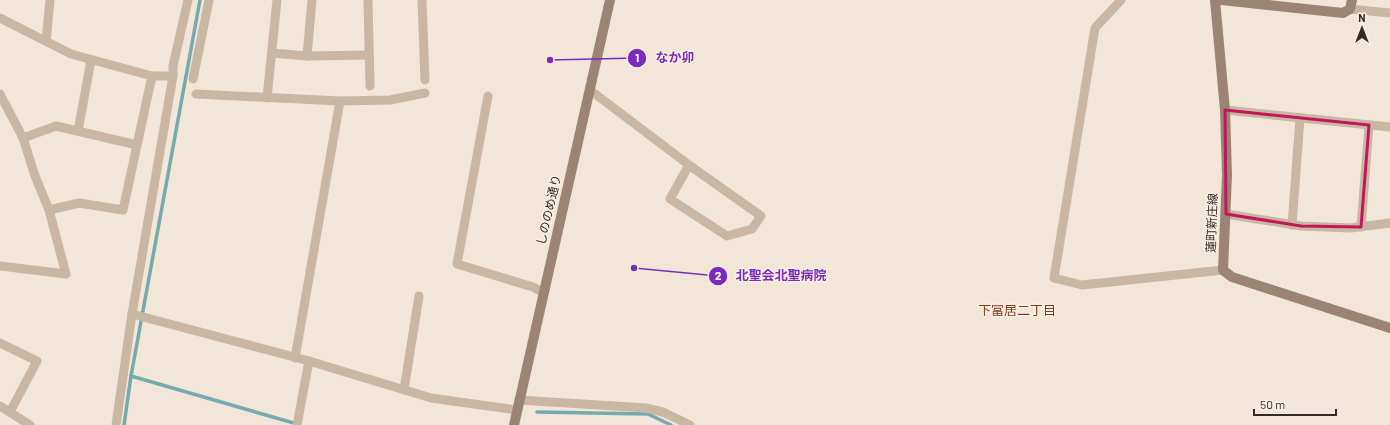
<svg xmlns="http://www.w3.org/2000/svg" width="1390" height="425" viewBox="0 0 1390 425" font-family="Barlow,'Noto Sans JP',sans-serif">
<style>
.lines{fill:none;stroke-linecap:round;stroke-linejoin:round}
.stream{stroke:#76aaae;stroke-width:3.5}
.street{stroke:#c9b6a3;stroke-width:9}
.secondary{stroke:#9c8475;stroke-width:10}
.marked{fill:none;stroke:#c2185b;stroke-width:3;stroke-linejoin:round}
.labels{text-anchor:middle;stroke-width:3;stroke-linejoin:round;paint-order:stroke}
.street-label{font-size:12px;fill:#342a25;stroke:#f9f0e3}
.neighbourhood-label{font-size:13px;fill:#84391e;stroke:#f9f0e3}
.leader{fill:none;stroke:#7b2cbf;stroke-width:1.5}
.callout-dot{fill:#7b2cbf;stroke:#f9f0e3;stroke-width:1.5}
.mark-label{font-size:12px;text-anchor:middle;font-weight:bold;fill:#fff}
.callout-label{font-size:13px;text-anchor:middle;font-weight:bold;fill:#7b2cbf;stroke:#f9f0e3;stroke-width:3;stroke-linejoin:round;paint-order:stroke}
</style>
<rect width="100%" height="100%" fill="#f1e6d7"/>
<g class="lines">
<g class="stream">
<polyline points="131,376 297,424"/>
<polyline points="537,412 648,414 671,425"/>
<polyline points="124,425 131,376 200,0"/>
</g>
<g class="street">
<polyline points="368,0 370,86"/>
<polyline points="422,0 425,80"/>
<polyline points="1121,0 1095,28 1054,278 1082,285 1223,270"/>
<polyline points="1350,9 1390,13"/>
<polyline points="0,18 71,54 152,76 173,76 173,66 188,0"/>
<polyline points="46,41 50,0"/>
<polyline points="272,53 307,56 369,55"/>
<polyline points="307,56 312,0"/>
<polyline points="193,79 209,0"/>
<polyline points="590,90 689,165 670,199 727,236 752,229 761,216 689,165"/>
<polyline points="0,94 23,138 35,176 49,210 66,274 0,266"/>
<polyline points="196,94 340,101 390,100 425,93"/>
<polyline points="488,96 457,264 533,287 544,293"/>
<polyline points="267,98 277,0"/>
<polyline points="1225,110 1390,127"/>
<polyline points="78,131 91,60"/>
<polyline points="23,138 56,126 137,145"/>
<polyline points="49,210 79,203 123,210 152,76"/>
<polyline points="1226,214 1301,226 1351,228 1390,223"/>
<polyline points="1292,225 1300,118"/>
<polyline points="1361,227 1369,125"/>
<polyline points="132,314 309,361 431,398 517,410"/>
<polyline points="0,343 37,361 10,412"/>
<polyline points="295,358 340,101"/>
<polyline points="404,390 419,296"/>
<polyline points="519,400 646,408 663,412 690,425"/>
<polyline points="0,406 30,425"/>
<polyline points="116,425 132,314 173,76"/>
<polyline points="297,425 309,361"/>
</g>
<g class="secondary">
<polyline points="1215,0 1225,110 1227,175 1223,270 1232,277 1390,328"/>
<polyline points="1222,0 1343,13 1350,9 1352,0"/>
<polyline points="514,425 610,0"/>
</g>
</g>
<path class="marked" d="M 1225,110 L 1369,125 L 1361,227 L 1301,226 L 1226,214 Z"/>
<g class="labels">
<g class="street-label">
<text transform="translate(549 210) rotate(-77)" y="4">しののめ通り</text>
<text transform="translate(1212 223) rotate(-88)" y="4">蓮町新庄線</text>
</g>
<g class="neighbourhood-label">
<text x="1017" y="315">下冨居二丁目</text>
</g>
</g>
<path class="leader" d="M550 60L637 58M634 268L718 276"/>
<g class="callout-dot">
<circle cx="550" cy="60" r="4"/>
<circle cx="634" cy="268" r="4"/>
<circle cx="637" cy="58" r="10"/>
<circle cx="718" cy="276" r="10"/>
</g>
<g class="mark-label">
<text x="637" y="62">1</text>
<text x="718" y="280">2</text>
</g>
<g class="callout-label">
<text x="675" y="62">なか卯</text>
<text x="781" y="280">北聖会北聖病院</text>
</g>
<g transform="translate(1362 28)" stroke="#f9f0e3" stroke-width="3" paint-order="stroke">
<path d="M0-3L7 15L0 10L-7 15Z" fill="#342a25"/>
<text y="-6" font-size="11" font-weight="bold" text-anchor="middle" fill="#342a25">N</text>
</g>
<path d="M1254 409v6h82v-6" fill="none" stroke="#342a25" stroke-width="2"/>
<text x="1260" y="409" font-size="12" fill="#342a25" stroke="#f9f0e3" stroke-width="3" paint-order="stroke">50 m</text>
</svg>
